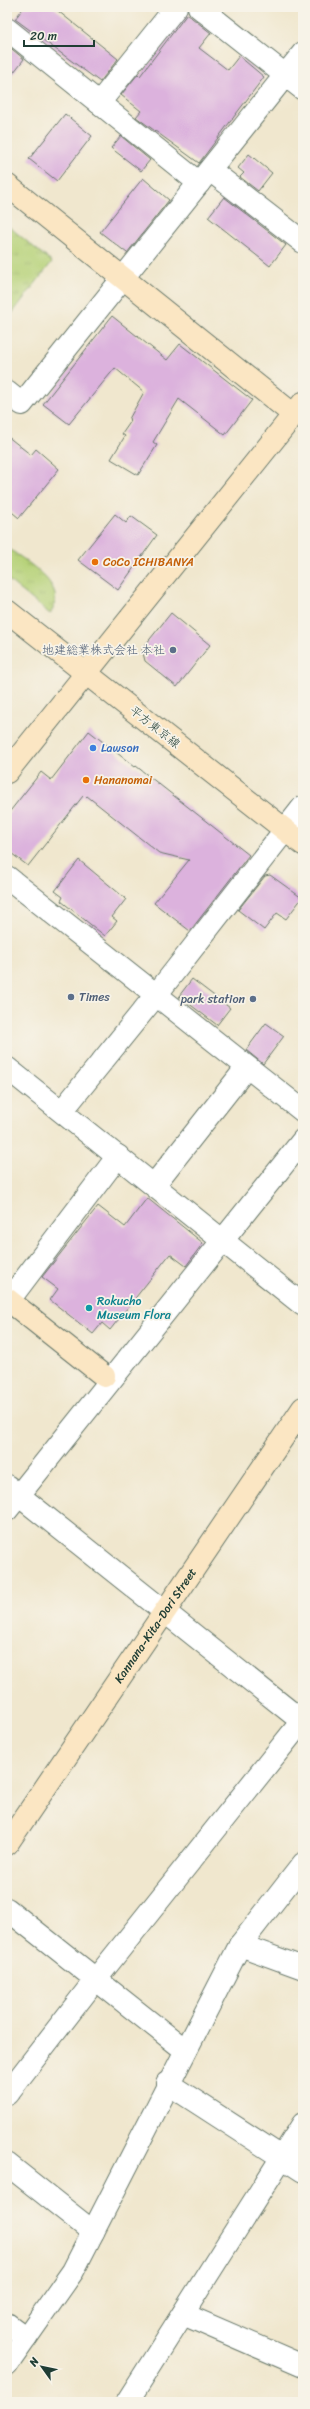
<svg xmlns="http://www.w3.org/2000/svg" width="310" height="2409" viewBox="0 0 310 2409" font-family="Sriracha,'Klee One',sans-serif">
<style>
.grass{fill:url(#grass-tufts);stroke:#6a8756}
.building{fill:#dcb2dd}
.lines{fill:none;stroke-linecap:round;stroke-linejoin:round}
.street-casing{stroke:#68786a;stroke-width:24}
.secondary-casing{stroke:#68786a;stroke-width:24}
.street{stroke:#fff;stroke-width:22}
.secondary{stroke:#fbe6c3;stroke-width:22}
.food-dot{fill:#e8710a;stroke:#f7f3e8;stroke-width:1.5}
.service-dot{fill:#5c6f8a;stroke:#f7f3e8;stroke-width:1.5}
.shop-dot{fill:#3f7fe0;stroke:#f7f3e8;stroke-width:1.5}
.culture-dot{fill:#0f9aa8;stroke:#f7f3e8;stroke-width:1.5}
.labels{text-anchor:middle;stroke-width:3.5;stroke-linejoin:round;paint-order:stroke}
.food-label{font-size:12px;fill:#c56008;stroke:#f7f3e8;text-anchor:start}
.service-label{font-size:12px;fill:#4e5e75;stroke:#f7f3e8;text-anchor:end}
.street-label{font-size:12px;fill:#1f3d34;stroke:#f7f3e8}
.shop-label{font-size:12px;fill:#366cbe;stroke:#f7f3e8;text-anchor:start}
.culture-label{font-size:12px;fill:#0d838f;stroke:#f7f3e8;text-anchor:start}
</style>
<defs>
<pattern id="grass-tufts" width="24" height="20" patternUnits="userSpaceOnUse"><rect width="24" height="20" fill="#b5d177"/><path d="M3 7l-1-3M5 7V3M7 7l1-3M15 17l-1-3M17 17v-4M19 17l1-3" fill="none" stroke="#9bb468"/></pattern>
</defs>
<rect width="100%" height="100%" fill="#f7f3e8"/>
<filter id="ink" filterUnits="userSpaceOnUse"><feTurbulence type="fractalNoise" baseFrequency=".025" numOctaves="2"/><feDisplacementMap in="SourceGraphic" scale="8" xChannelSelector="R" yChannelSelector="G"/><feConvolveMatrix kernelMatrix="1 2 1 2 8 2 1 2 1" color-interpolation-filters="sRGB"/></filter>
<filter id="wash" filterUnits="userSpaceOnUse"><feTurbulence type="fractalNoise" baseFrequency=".012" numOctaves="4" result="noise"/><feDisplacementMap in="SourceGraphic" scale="16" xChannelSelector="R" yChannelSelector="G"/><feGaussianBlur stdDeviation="0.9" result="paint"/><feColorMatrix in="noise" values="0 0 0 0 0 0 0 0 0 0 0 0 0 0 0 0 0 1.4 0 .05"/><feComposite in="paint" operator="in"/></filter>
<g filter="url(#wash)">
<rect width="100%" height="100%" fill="#f0e7ce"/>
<g class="grass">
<polygon points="7,225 52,262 7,320"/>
<path d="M 7,547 C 22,559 60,580 55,602 C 55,606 52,611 50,614 L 7,579 Z"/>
</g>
<g id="blocks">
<g class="building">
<polygon points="24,7 53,7 118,59 100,82 15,19"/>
<polygon points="187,14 211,33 199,48 228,70 239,56 264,77 199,163 136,117 141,111 121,95 138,74 140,76"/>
<polygon points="7,45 24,59 7,81"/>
<polygon points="65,114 92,136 57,181 29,159"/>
<polygon points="121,136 150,160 141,171 111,148"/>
<polygon points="249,154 272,173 258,191 240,177 244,173 238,168"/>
<polygon points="143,178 169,200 127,253 100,232"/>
<polygon points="224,197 286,245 270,266 208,217"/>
<polygon points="112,316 167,360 180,344 252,400 225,435 179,399 153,442 157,445 138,475 111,459 125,436 122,434 131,421 129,419 144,392 115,368 69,424 43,404"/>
<polygon points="7,436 31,455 36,449 59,469 19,518 7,508"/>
<polygon points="115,514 126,523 131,516 157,535 118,590 78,560"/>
<polygon points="171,613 210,645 177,687 145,661 142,649"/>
<polygon points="89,731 135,767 136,766 249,855 190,931 154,903 189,860 159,853 87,796 85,798 83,796 28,866 7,850 7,815 41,772 51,780"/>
<polygon points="79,860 126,899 112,917 117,921 105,936 61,901 63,897 55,891"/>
<polygon points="270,875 302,898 286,919 277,913 264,930 238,910 265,876"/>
<polygon points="192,979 230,1008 217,1025 179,996"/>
<polygon points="266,1023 284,1036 263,1064 246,1050"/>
<polygon points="147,1198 203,1243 186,1266 170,1254 110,1330 102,1323 93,1334 50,1300 58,1289 42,1277 98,1206 125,1227"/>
</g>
</g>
</g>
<g filter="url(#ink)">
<use href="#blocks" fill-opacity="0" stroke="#68786a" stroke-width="1"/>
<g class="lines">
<defs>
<g id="street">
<polyline points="199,7 303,89"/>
<polyline points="7,29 199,183"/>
<polyline points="99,103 176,7"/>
<polyline points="210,170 303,242"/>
<polyline points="7,392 22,404 303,53"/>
<polyline points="7,877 303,1111"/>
<polyline points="7,1068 303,1305"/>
<polyline points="62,1111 156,995 303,807"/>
<polyline points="154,1185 247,1067"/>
<polyline points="9,1300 118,1156"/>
<polyline points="7,1486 303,1722"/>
<polyline points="7,1510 303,1140"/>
<polyline points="7,1909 185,2050"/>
<polyline points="240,1945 303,1968"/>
<polyline points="167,2083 303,2171"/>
<polyline points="7,2094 96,1979 302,1721"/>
<polyline points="7,2164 93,2232"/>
<polyline points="183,2314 303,2366"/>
<polyline points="7,2324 26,2338"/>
<polyline points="7,2365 73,2271 240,1945 303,1864"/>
<polyline points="127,2402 303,2124"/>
</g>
<g id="secondary">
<polyline points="7,185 294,415"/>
<polyline points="7,611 303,844"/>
<polyline points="7,772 303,403"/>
<polyline points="7,1299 104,1376"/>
<path id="s1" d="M 7,1844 L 303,1408"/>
</g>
</defs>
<use href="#street" class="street-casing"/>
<use href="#secondary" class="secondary-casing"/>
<use href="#street" class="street"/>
<use href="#secondary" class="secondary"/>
</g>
</g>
<g class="food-dot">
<circle cx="95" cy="562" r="4"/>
<circle cx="86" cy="780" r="4"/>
</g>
<g class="service-dot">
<circle cx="173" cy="650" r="4"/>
<circle cx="71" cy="997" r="4"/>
<circle cx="253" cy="999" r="4"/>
</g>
<circle class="shop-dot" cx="93" cy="748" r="4"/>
<circle class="culture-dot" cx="89" cy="1308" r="4"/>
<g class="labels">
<g class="food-label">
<text x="103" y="566">CoCo ICHIBANYA</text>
<text x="94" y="784">Hananomai</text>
</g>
<g class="service-label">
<text x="165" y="654">地建総業株式会社 本社</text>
<text x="79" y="1001" text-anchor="start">Times</text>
<text x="245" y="1003">park station</text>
</g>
<g class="street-label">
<text transform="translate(155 727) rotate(38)" y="4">平方東京線</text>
<text dy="4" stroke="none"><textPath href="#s1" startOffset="264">Kannana-Kita-Dori Street</textPath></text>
</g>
<g class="shop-label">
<text x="101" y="752">Lawson</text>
</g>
<g class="culture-label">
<text x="97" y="1305">Rokucho<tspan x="97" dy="14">Museum Flora</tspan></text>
</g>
</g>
<rect width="310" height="2409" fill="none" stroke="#f7f3e8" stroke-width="24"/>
<g transform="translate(42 2367) rotate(303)" stroke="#f7f3e8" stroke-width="3" paint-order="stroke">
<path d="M0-3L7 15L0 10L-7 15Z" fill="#1f3d34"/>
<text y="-6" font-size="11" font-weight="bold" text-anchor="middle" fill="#1f3d34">N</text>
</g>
<path d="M24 40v6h70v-6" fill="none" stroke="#1f3d34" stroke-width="2"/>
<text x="30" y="40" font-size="12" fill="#1f3d34" stroke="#f7f3e8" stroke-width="3" paint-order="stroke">20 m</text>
</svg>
